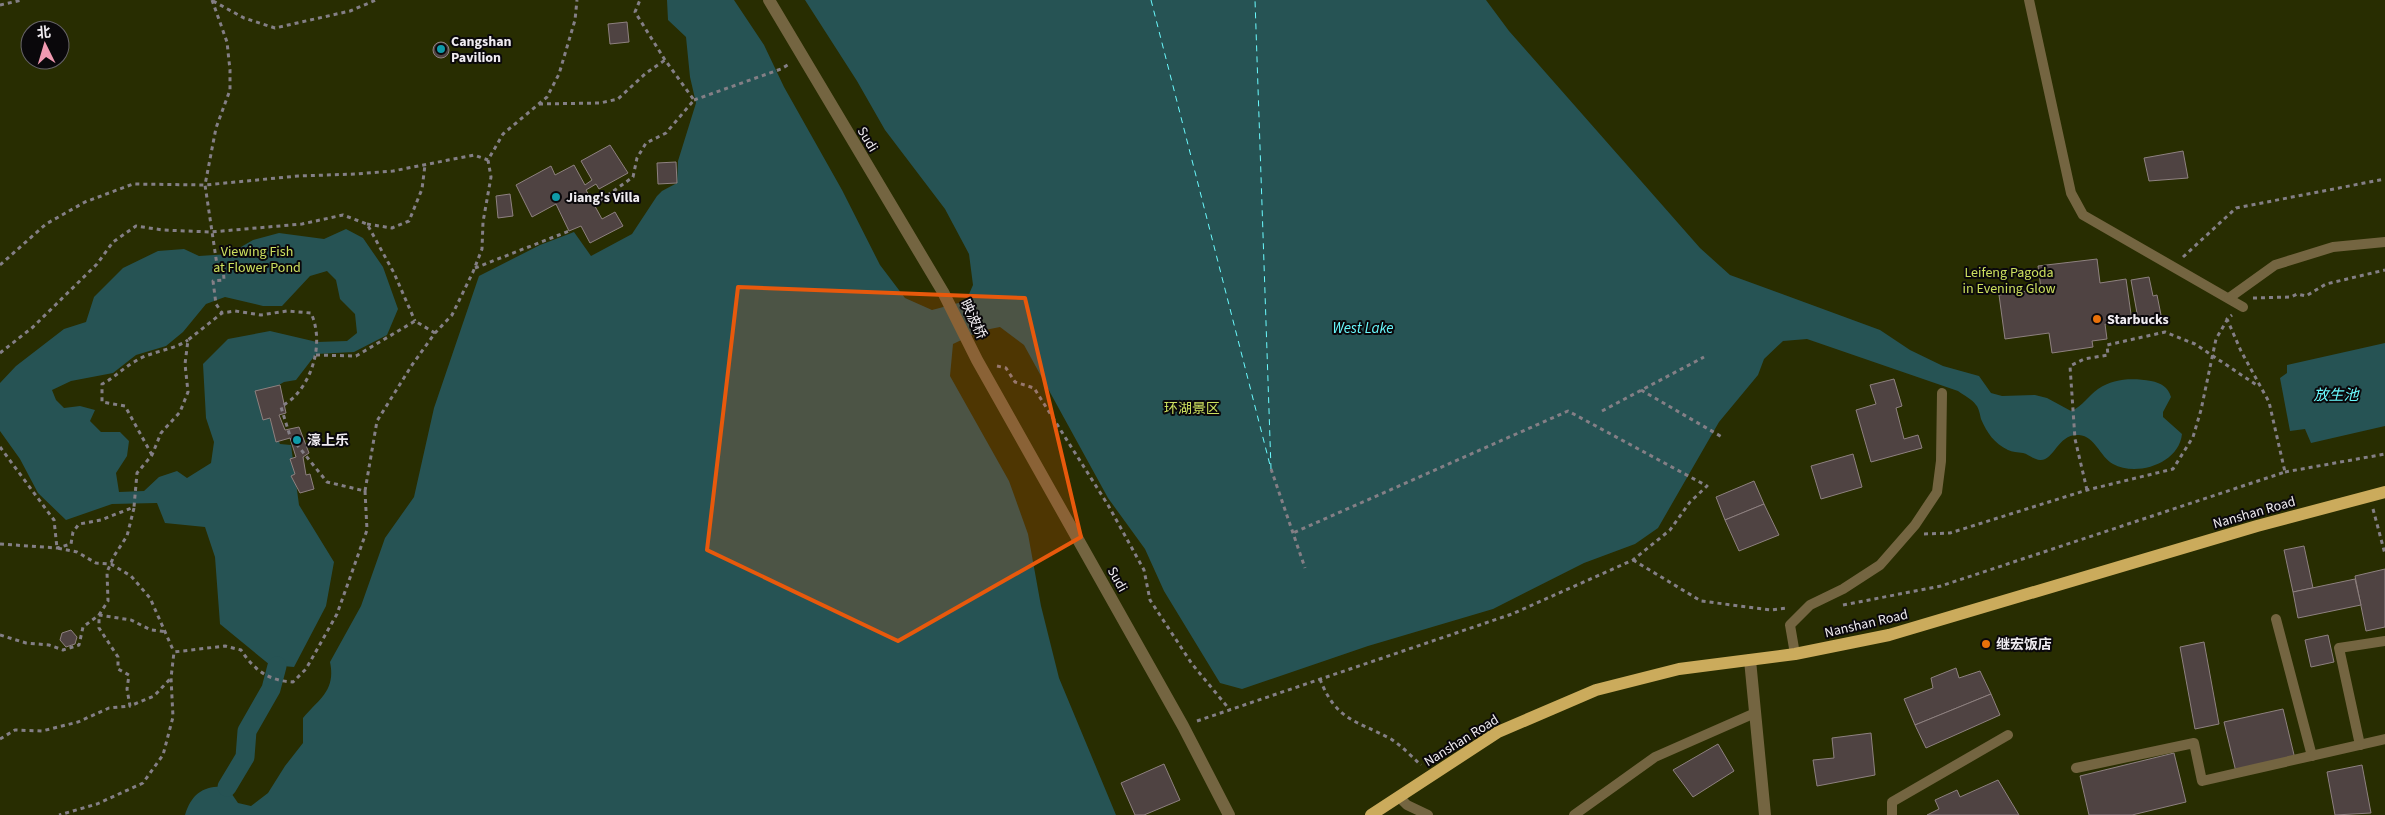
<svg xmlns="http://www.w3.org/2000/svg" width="2385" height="815" viewBox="0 0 2385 815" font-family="'Source Sans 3','Noto Sans SC',sans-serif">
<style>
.green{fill:#282d01;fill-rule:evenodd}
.water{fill:#265354;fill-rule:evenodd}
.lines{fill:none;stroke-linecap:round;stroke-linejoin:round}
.canal{stroke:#265354;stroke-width:19}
.ferry{stroke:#6afafe;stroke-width:1;stroke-dasharray:6 5;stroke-linecap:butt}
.building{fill:#4f4342;stroke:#8e8180}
.path{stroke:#847f86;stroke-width:3;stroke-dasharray:4 4;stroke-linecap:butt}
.service{stroke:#746541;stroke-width:10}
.pedestrian{stroke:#746541;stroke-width:12}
.minor{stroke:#746541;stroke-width:12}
.primary{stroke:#cbab5c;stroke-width:12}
.marked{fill:#e8590c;fill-opacity:0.2;stroke:#e8590c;stroke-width:4;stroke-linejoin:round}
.culture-dot{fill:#0f9aa8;stroke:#0a080b;stroke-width:2}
.food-dot{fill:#e8710a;stroke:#0a080b;stroke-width:2}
.labels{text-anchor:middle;stroke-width:4;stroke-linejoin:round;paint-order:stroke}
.poi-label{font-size:14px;font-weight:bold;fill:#f0ecf1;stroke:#0a080b;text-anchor:start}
.street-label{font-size:14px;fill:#f0ecf1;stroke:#0a080b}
.park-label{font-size:14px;fill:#cde05f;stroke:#0a080b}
.water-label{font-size:15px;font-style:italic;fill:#6afafe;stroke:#0a080b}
</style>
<rect width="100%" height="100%" fill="#221d25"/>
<path class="green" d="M 0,0 L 2385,0 L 2385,815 L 0,815 ZM 30,30 L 60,30 L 60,60 L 30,60 Z"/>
<g class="water">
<path d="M 667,0 L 734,0 L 764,45 L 784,87 L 842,190 L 880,265 L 905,298 L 932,310 L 966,301 L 973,285 L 969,254 L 945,209 L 885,130 L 857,81 L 805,0 L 1486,0 L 1509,31 L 1700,248 L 1730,275 L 1880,330 L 1910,350 L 1943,366 L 1979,376 L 1991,393 L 2002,396 L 2035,395 L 2047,398 L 2071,411 C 2083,406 2088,396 2098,389 C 2114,378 2133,378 2151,381 C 2161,383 2168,387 2171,397 L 2163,412 L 2163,417 L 2182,434 C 2179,464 2136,477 2113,464 C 2100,457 2095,436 2079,435 C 2058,433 2054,461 2040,460 C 2034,460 2028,454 2023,453 C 2018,452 2012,452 2008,450 C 1994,443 1987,433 1981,419 C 1980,415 1979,408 1976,405 C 1972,399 1963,395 1958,391 L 1807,339 L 1783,341 L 1764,359 L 1758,375 L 1719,422 L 1658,528 L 1635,544 L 1584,563 L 1493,609 L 1368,646 L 1242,689 L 1220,683 L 1164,591 L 1145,549 L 1108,498 L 1024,345 L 1000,327 L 980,331 L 953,344 L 950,376 L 1009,481 L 1028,534 L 1041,606 L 1059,678 L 1116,815 L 185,815 C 192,792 205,785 227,787 L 238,803 L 251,806 L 268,793 L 285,766 L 303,743 L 303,718 C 319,699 336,691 330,662 L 361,606 L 385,538 L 414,497 L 434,408 L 479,276 L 540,245 L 574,232 L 591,256 L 632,234 L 657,196 L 662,191 L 677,183 L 678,161 L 696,103 L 690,77 L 686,37 L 668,20 Z"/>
<path d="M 346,229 L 363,238 L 383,267 L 398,309 L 387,335 L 354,352 L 316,354 L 296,380 L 284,382 L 260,396 L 280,444 L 291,445 L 299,505 L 334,562 L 326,606 L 294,667 L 270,665 L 220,624 L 215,557 L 205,527 L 165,523 L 157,503 L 112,504 L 66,520 L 38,493 L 20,459 L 0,431 L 0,383 L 16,366 L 64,329 L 86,322 L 94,297 L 123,268 L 158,251 L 184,249 L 199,256 L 229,254 L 253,240 L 279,233 L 324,239 ZM 327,271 L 336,280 L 340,299 L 355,314 L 357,333 L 347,341 L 317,342 L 270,331 L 228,339 L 203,364 L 206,418 L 214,442 L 211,463 L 187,478 L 177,471 L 159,477 L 144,491 L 119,492 L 116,473 L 127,456 L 129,441 L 120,432 L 101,432 L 90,421 L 95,410 L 80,406 L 64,408 L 56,400 L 52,390 L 71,381 L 113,373 L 136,355 L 166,346 L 183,332 L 206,304 L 225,297 L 263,306 L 282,306 L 310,276 Z"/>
<polygon points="2385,343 2385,426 2311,443 2305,429 2290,431 2280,378 2287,373 2287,365"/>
</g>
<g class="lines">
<polyline class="canal" points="227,787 245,757 247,731 271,689 277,666"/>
<polyline class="ferry" points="1151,0 1271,469 1255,0"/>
</g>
<g class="building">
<polygon points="627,22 629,42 610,44 608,24"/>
<circle cx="441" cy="50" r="8"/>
<polygon points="610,145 628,173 599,189 596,184 586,190 602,219 615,212 623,226 590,243 581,226 569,231 556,204 532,217 516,185 551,166 555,175 574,165 585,185 592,180 581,161"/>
<polygon points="2183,151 2188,178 2149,181 2144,158"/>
<polygon points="676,162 677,183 658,184 657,163"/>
<polygon points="510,194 513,216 498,218 496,196"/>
<polygon points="2097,259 2100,283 2126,279 2132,321 2105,324 2107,339 2092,341 2093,347 2052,353 2049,333 2005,339 1999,295 2041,289 2038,266"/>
<polygon points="2149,277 2153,296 2157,295 2162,320 2139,324 2131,280"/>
<polygon points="1894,379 1902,406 1896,408 1904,439 1918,435 1922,448 1871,462 1856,410 1876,404 1870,385"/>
<polygon points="280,385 286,413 279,415 285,430 299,427 309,453 303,457 306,475 310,474 314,489 300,493 291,476 295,474 290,459 296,457 290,438 276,442 270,418 263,420 255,391"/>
<polygon points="1853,454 1862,487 1821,499 1811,466"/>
<polygon points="1754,481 1764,504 1725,520 1716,497"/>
<polygon points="1764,504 1779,535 1739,551 1725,520"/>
<polygon points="2304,546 2313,588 2293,592 2284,550"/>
<polygon points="2385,569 2385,627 2366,631 2355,576"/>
<polygon points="2355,579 2361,605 2298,618 2293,592"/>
<polygon points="71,630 77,637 75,644 66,647 60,640 62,633"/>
<polygon points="2328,635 2334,662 2311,667 2305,640"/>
<polygon points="2204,642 2219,724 2195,729 2180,647"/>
<polygon points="1956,668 1959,678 1980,671 1991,694 1915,725 1904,699 1933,688 1931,678"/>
<polygon points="1991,694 2000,715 1926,748 1915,725"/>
<polygon points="2283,709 2295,759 2236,772 2224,722"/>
<polygon points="1871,733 1875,775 1817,786 1813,760 1834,758 1832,738"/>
<polygon points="1718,744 1734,771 1693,797 1673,770"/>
<polygon points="2174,753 2186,802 2132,815 2089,815 2080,776"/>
<polygon points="1164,764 1180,800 1144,815 1135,815 1121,783"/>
<polygon points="2362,765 2371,813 2335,815 2327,772"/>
<polygon points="1998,780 2019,815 1927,815 1939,809 1935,800 1957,790 1960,797"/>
</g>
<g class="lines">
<g class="path">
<polyline points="212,0 227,42 230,70 230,90 216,128 205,185 217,265 223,265 224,280 213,281 216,304 222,313"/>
<polyline points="213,1 244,18 275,28 350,11 376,0"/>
<polyline points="0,5 22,0"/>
<polyline points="694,100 781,69 791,63"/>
<polyline points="539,104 600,103 618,99 646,73 665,60"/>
<polyline points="594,205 633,177 637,158 646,143 666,133 694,100 665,60 635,12 640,0"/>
<polyline points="367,224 392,228 409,221 422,189 425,165"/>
<polyline points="2183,257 2236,208 2385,179"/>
<polyline points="0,265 46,224 85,202 133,184 205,185 298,176 355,174 393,171 474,155 488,160"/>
<polyline points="475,268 569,231"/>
<polyline points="2253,298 2291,297 2297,294 2306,296 2326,284 2385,270"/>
<polyline points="0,353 33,327 97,264 113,242 136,226 163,230 211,232 302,224 343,215 367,224 394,273 415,321"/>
<polyline points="316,355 356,356 415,321 435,333"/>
<polyline points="997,366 1006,368 1015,382 1034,388 1108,505 1144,570 1150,600 1192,664 1230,710"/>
<polyline points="1641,390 1722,437"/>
<polyline points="1602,411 1704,357"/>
<polyline points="0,447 54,520 57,548 77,552 96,563 111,564 131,576 150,598 174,652"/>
<path d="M 152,455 L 125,406 L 102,402 L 102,384 C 114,378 122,369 134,362 C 150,351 172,351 188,340"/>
<polyline points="1271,469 1305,568"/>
<polyline points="2285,472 2385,454"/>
<polyline points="2087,490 2075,439 2070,366 2084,359 2108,355 2107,345 2165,332 2195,344 2258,386"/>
<polyline points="365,491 377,421 412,365 435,333 452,315 473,272 482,249 483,222 491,177 488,160 503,134 547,97 559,74 575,20 577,0"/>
<polyline points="134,508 127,536 114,556 107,572 108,601 99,615 99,628 118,657 118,669 129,675 127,689 130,706 154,696 171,678"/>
<polyline points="2373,509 2385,554"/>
<polyline points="1924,534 1950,533 2087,490 2173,469 2193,437 2201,410 2216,339 2227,320"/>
<path d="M 0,544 L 57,548 L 71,544 L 73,532 L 79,524 L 101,520 L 134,507 L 137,473 L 152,455 L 161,433 L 180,412 L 188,392 L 185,364 L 188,340 L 222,313 L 235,311 L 261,315 L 287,311 L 311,313 C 323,339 315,374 296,395 C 292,400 286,403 281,407 L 290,436 L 327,482 L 365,491 L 367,530 L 337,614 L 306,669 L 293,682 C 269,681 254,670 241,650 L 225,646 L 174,652 L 171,678 L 173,717 L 163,755 L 143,783 L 97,804 L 59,815"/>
<polyline points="1633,560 1701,601 1771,610 1787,608"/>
<polyline points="1843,605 1941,586 2285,472 2269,402 2241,351 2227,319 2232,315"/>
<polyline points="0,635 26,643 49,645 63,650 79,645 83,627 99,615 131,620 151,630 167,632"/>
<path d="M 1320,679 C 1336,721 1356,720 1391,739 C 1402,746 1412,757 1421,765"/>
<polyline points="1197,721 1512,614 1633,560 1670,530 1690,502 1707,486 1568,411 1293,533"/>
<polyline points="0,739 15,730 42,731 78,722 109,708 130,706"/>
</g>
<g class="service">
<polyline points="2029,0 2071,193 2083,215 2243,307"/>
<polyline points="2229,298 2275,265 2333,247 2385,242"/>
<polyline points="2276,619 2312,756"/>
<polyline points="1795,654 1790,625 1810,605 1843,589 1880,565 1915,525 1937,492 1941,461 1942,393"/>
<polyline points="2360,745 2339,648 2385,641"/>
<polyline points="2076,768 2194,743 2202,781 2385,739"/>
<polyline points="1399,797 1407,805 1428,815"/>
<polyline points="1574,815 1655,757 1755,713"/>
<polyline points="1892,815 1892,802 2008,735"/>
</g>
<polyline class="pedestrian" points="769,0 943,292 977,360 1183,726 1229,815"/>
<polyline class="minor" points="1750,660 1765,815"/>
<polyline class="primary" points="1371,815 1498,732 1596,690 1679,669 1795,654 1889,635 2257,526 2385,492"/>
</g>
<path class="marked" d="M 738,287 L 1025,298 L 1081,537 L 898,641 L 707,550 Z"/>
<g class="culture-dot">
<circle cx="441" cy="49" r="5"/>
<circle cx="556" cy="197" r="5"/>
<circle cx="297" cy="440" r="5"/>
</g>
<g class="food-dot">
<circle cx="2097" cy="319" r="5"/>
<circle cx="1986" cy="644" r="5"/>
</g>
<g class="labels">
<g class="poi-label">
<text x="451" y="46">Cangshan<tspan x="451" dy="16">Pavilion</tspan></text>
<text x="566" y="202">Jiang's Villa</text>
<text x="2107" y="324">Starbucks</text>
<text x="307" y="445">濠上乐</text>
<text x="1996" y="649">继宏饭店</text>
</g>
<g class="street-label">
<text transform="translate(868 139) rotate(59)" y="5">Sudi</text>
<text transform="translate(974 319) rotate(64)" y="5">映波桥</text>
<text transform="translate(2254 512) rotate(-16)" y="5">Nanshan Road</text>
<text transform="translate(1118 579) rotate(61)" y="5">Sudi</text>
<text transform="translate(1866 623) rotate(-13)" y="5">Nanshan Road</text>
<text transform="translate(1461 740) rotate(-32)" y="5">Nanshan Road</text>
</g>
<g class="park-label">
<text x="257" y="256">Viewing Fish<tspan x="257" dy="16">at Flower Pond</tspan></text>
<text x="2009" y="277">Leifeng Pagoda<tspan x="2009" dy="16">in Evening Glow</tspan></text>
<text x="1192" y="413">环湖景区</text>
</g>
<g class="water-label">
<text x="1363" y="333">West Lake</text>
<text x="2336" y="400">放生池</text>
</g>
</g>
<g transform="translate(45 45) rotate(355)"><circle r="24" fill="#0a080b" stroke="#666367"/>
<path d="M0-4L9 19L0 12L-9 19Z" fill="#f19ab1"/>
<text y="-8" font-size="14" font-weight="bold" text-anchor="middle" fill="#f0ecf1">北</text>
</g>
</svg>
